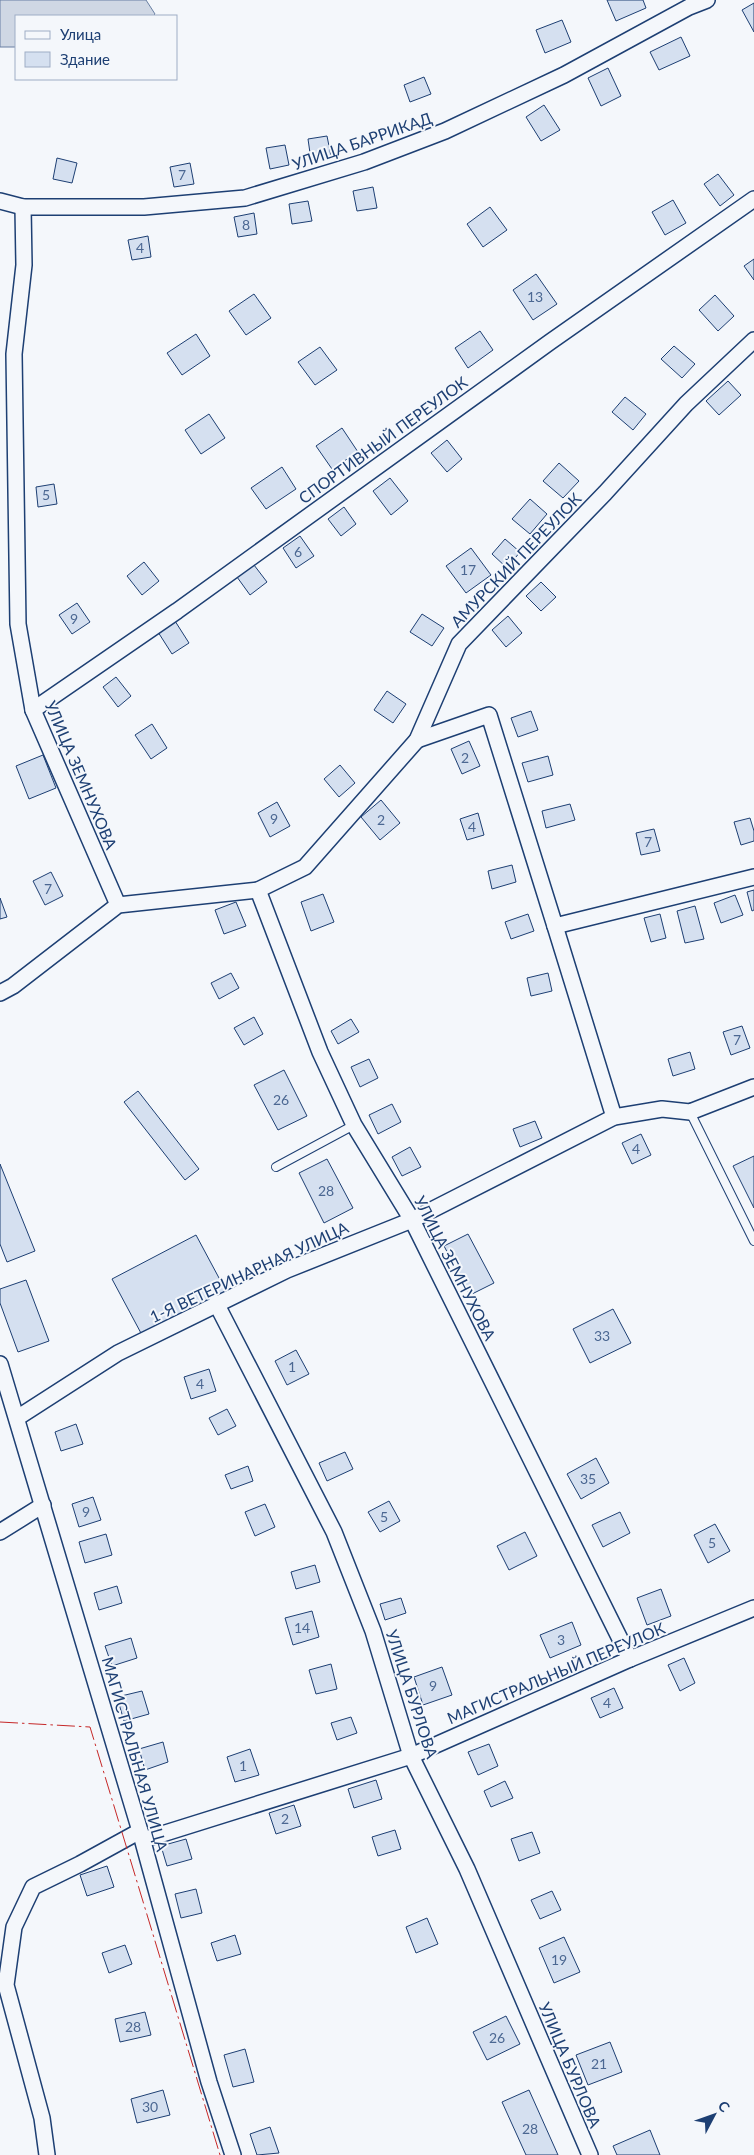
<svg xmlns="http://www.w3.org/2000/svg" width="754" height="2155" viewBox="0 0 754 2155" font-family="Lato,sans-serif">
<style>
.water{fill:#cfd7e4;stroke:#687fa3}
.building{fill:#d5e0f0;stroke:#1d3f73}
.lines{fill:none;stroke-linecap:round;stroke-linejoin:round}
.lane-casing{stroke:#1d3f73;stroke-width:10}
.street-casing{stroke:#1d3f73;stroke-width:18}
.lane{stroke:#f4f7fb;stroke-width:8}
.street{stroke:#f4f7fb;stroke-width:15}
.power{stroke:#c62828;stroke-width:1;stroke-dasharray:18 4 2.5 4;stroke-linecap:butt}
.labels{text-anchor:middle;stroke-width:4;stroke-linejoin:round;paint-order:stroke}
.number-label{font-size:14px;fill:#4b6792}
.street-label{font-size:16px;fill:#1d3f73;stroke:#f4f7fb}
</style>
<rect width="100%" height="100%" fill="#f4f7fb"/>
<polygon class="water" points="0,0 146,0 155,14 153,16 16,16 16,47 0,47"/>
<g class="building">
<polygon points="607,0 643,0 646,8 616,21"/>
<polygon points="754,3 754,32 742,10"/>
<polygon points="562,20 571,42 545,53 536,30"/>
<polygon points="681,37 690,56 659,70 650,52"/>
<polygon points="608,68 621,96 601,106 588,78"/>
<polygon points="424,77 431,94 410,102 404,85"/>
<polygon points="544,105 560,130 541,141 526,117"/>
<polygon points="327,136 331,156 311,160 308,139"/>
<polygon points="285,145 289,165 270,169 266,148"/>
<polygon points="57,158 77,163 72,183 53,179"/>
<polygon points="190,163 194,184 174,187 170,167"/>
<polygon points="718,174 734,195 720,206 704,184"/>
<polygon points="373,187 377,208 357,211 353,191"/>
<polygon points="673,200 686,223 665,235 652,212"/>
<polygon points="308,201 312,221 292,224 289,204"/>
<polygon points="490,207 507,230 483,247 467,224"/>
<polygon points="254,213 257,234 238,237 234,217"/>
<polygon points="148,236 151,257 132,260 128,240"/>
<polygon points="754,259 754,280 744,266"/>
<polygon points="536,274 557,304 533,320 513,290"/>
<polygon points="254,294 271,318 246,335 229,311"/>
<polygon points="715,295 734,316 718,331 699,310"/>
<polygon points="480,331 493,350 468,368 455,348"/>
<polygon points="196,334 210,356 182,375 167,353"/>
<polygon points="674,346 695,364 682,378 661,359"/>
<polygon points="320,347 337,370 315,385 298,362"/>
<polygon points="728,381 741,395 719,415 706,401"/>
<polygon points="625,397 646,414 633,430 612,412"/>
<polygon points="209,414 225,438 201,454 185,430"/>
<polygon points="342,428 358,452 332,469 316,446"/>
<polygon points="447,440 462,459 447,472 431,453"/>
<polygon points="559,463 579,481 563,498 543,481"/>
<polygon points="282,467 296,489 266,509 251,488"/>
<polygon points="390,478 408,501 391,515 373,491"/>
<polygon points="54,484 57,504 38,507 36,487"/>
<polygon points="530,499 547,514 530,534 512,519"/>
<polygon points="344,507 356,524 341,536 328,519"/>
<polygon points="300,536 314,556 296,568 283,548"/>
<polygon points="505,539 520,552 507,568 492,554"/>
<polygon points="471,548 491,575 466,593 446,566"/>
<polygon points="144,562 159,581 142,595 127,576"/>
<polygon points="254,565 267,582 250,595 237,577"/>
<polygon points="541,582 556,597 541,611 526,596"/>
<polygon points="77,603 90,622 72,634 59,615"/>
<polygon points="422,614 444,628 432,646 410,632"/>
<polygon points="508,616 522,633 506,647 492,630"/>
<polygon points="175,621 189,643 172,654 158,632"/>
<polygon points="116,677 131,696 118,707 103,687"/>
<polygon points="387,691 406,704 393,723 374,710"/>
<polygon points="531,711 538,730 518,737 511,718"/>
<polygon points="152,724 167,748 151,759 135,735"/>
<polygon points="469,741 480,766 462,774 451,749"/>
<polygon points="43,755 56,788 29,799 16,766"/>
<polygon points="548,756 553,775 528,782 522,763"/>
<polygon points="340,765 355,783 339,797 324,779"/>
<polygon points="381,800 400,823 380,840 361,817"/>
<polygon points="277,802 290,826 270,837 258,813"/>
<polygon points="570,804 575,820 546,828 542,811"/>
<polygon points="478,813 484,835 467,840 460,819"/>
<polygon points="750,818 754,831 754,841 741,845 734,822"/>
<polygon points="654,829 660,851 641,855 636,833"/>
<polygon points="512,865 516,882 492,889 488,871"/>
<polygon points="51,872 63,896 45,905 33,881"/>
<polygon points="754,890 754,910 752,911 747,892"/>
<polygon points="323,894 334,922 311,931 301,902"/>
<polygon points="735,895 743,915 721,923 714,903"/>
<polygon points="0,898 7,917 0,919"/>
<polygon points="236,902 246,926 224,934 215,910"/>
<polygon points="695,906 704,939 685,943 677,911"/>
<polygon points="528,914 534,931 511,939 505,922"/>
<polygon points="660,914 666,938 651,942 644,918"/>
<polygon points="231,973 239,988 219,999 211,983"/>
<polygon points="548,973 552,991 531,996 527,978"/>
<polygon points="254,1017 263,1034 244,1045 234,1028"/>
<polygon points="351,1019 359,1032 338,1044 331,1031"/>
<polygon points="742,1026 750,1048 731,1055 723,1032"/>
<polygon points="690,1052 695,1069 673,1076 668,1059"/>
<polygon points="369,1059 378,1078 360,1087 351,1067"/>
<polygon points="284,1070 307,1116 278,1130 254,1085"/>
<polygon points="138,1091 199,1169 185,1180 124,1102"/>
<polygon points="392,1104 401,1122 378,1134 369,1115"/>
<polygon points="535,1121 542,1138 520,1147 513,1129"/>
<polygon points="641,1134 651,1155 632,1164 622,1143"/>
<polygon points="410,1147 421,1167 402,1176 392,1157"/>
<polygon points="754,1156 754,1208 733,1166"/>
<polygon points="327,1159 353,1208 324,1223 299,1173"/>
<polygon points="0,1164 35,1251 7,1262 0,1244"/>
<polygon points="468,1234 494,1283 470,1295 444,1246"/>
<polygon points="196,1235 226,1291 142,1335 112,1279"/>
<polygon points="26,1280 49,1341 18,1352 0,1303 0,1289"/>
<polygon points="613,1309 631,1343 590,1363 573,1329"/>
<polygon points="296,1350 309,1374 287,1385 275,1361"/>
<polygon points="209,1369 216,1391 191,1399 184,1377"/>
<polygon points="227,1409 236,1426 218,1435 209,1418"/>
<polygon points="76,1424 83,1444 61,1451 55,1432"/>
<polygon points="345,1452 353,1469 327,1481 319,1463"/>
<polygon points="596,1458 609,1483 581,1499 567,1474"/>
<polygon points="248,1466 253,1481 231,1489 225,1475"/>
<polygon points="93,1497 101,1520 79,1527 72,1504"/>
<polygon points="389,1501 400,1521 380,1532 368,1512"/>
<polygon points="265,1504 275,1527 255,1536 245,1512"/>
<polygon points="620,1512 630,1533 603,1547 592,1525"/>
<polygon points="715,1524 730,1551 708,1563 694,1535"/>
<polygon points="525,1532 537,1556 509,1570 497,1546"/>
<polygon points="106,1534 112,1555 85,1563 79,1542"/>
<polygon points="315,1565 320,1582 296,1589 291,1572"/>
<polygon points="117,1586 122,1603 99,1610 94,1593"/>
<polygon points="661,1589 671,1616 647,1625 637,1598"/>
<polygon points="401,1598 406,1613 385,1620 380,1604"/>
<polygon points="312,1611 319,1637 293,1645 285,1618"/>
<polygon points="572,1622 581,1645 550,1658 540,1635"/>
<polygon points="131,1638 137,1658 112,1666 105,1646"/>
<polygon points="684,1658 695,1683 680,1691 668,1665"/>
<polygon points="331,1664 337,1689 316,1694 309,1670"/>
<polygon points="442,1667 452,1695 423,1705 414,1677"/>
<polygon points="614,1688 623,1708 600,1718 591,1698"/>
<polygon points="142,1691 149,1714 124,1721 117,1697"/>
<polygon points="351,1717 357,1733 337,1740 331,1723"/>
<polygon points="163,1742 168,1762 145,1770 139,1749"/>
<polygon points="489,1744 498,1766 478,1775 468,1752"/>
<polygon points="250,1749 259,1775 235,1782 227,1757"/>
<polygon points="376,1780 382,1799 354,1808 348,1789"/>
<polygon points="505,1781 513,1798 491,1807 484,1791"/>
<polygon points="294,1805 301,1826 276,1834 269,1813"/>
<polygon points="395,1830 401,1849 378,1856 372,1837"/>
<polygon points="532,1832 540,1853 519,1861 511,1839"/>
<polygon points="186,1839 192,1859 167,1866 161,1846"/>
<polygon points="107,1866 114,1887 87,1896 80,1875"/>
<polygon points="196,1889 202,1913 181,1918 175,1894"/>
<polygon points="552,1891 561,1910 540,1919 531,1900"/>
<polygon points="427,1918 438,1944 416,1953 406,1927"/>
<polygon points="235,1935 241,1954 217,1961 211,1943"/>
<polygon points="564,1937 580,1972 554,1983 539,1948"/>
<polygon points="125,1945 132,1964 109,1973 102,1953"/>
<polygon points="145,2012 151,2035 120,2042 115,2019"/>
<polygon points="506,2016 520,2044 487,2060 473,2032"/>
<polygon points="610,2042 622,2072 588,2085 576,2055"/>
<polygon points="245,2049 254,2082 233,2087 224,2055"/>
<polygon points="163,2090 170,2115 137,2123 131,2099"/>
<polygon points="529,2090 558,2155 526,2155 502,2102"/>
<polygon points="270,2127 279,2153 257,2155 250,2134"/>
<polygon points="650,2130 660,2155 617,2155 613,2146"/>
</g>
<g class="lines">
<defs>
<g id="lane">
<polyline points="690,1112 754,1241"/>
<polyline points="276,1167 354,1125"/>
</g>
<g id="street">
<polyline points="0,201 23,207 144,207 245,198 364,162 445,131 564,75 689,7 707,0"/>
<polyline points="23,207 24,265 14,354 18,624 33,710 118,905"/>
<polyline points="33,710 177,611 550,342 754,199"/>
<polyline points="417,740 489,715 555,926 754,877"/>
<polyline points="258,890 320,1052 354,1125 412,1220 630,1659"/>
<polyline points="555,926 614,1117"/>
<polyline points="0,993 13,986 118,905 258,890 305,867 417,740 459,644 605,493 686,404 754,340"/>
<polyline points="216,1303 334,1532 373,1631 411,1756 467,1869 590,2155"/>
<polyline points="0,1364 140,1831 209,2082 233,2155"/>
<polyline points="17,1418 118,1353 287,1270 412,1220 614,1117 662,1109 690,1112 754,1087"/>
<polyline points="0,1532 43,1505"/>
<polyline points="143,1840 411,1756 630,1659 754,1608"/>
<polyline points="47,2155 42,2118 6,1985 14,1927 33,1887 80,1864 140,1831"/>
</g>
</defs>
<use href="#lane" class="lane-casing"/>
<use href="#street" class="street-casing"/>
<use href="#lane" class="lane"/>
<use href="#street" class="street"/>
<polyline class="power" points="0,1722 90,1727 220,2155"/>
</g>
<g class="labels">
<g class="number-label">
<text x="182" y="180">7</text>
<text x="246" y="230">8</text>
<text x="140" y="253">4</text>
<text x="535" y="302">13</text>
<text x="46" y="500">5</text>
<text x="298" y="557">6</text>
<text x="468" y="575">17</text>
<text x="74" y="624">9</text>
<text x="465" y="763">2</text>
<text x="274" y="824">9</text>
<text x="381" y="825">2</text>
<text x="472" y="832">4</text>
<text x="648" y="847">7</text>
<text x="48" y="894">7</text>
<text x="737" y="1045">7</text>
<text x="281" y="1105">26</text>
<text x="636" y="1154">4</text>
<text x="326" y="1196">28</text>
<text x="602" y="1341">33</text>
<text x="292" y="1372">1</text>
<text x="200" y="1389">4</text>
<text x="588" y="1484">35</text>
<text x="86" y="1517">9</text>
<text x="384" y="1522">5</text>
<text x="712" y="1548">5</text>
<text x="302" y="1633">14</text>
<text x="561" y="1645">3</text>
<text x="433" y="1691">9</text>
<text x="607" y="1708">4</text>
<text x="243" y="1771">1</text>
<text x="285" y="1824">2</text>
<text x="559" y="1965">19</text>
<text x="133" y="2032">28</text>
<text x="497" y="2043">26</text>
<text x="599" y="2069">21</text>
<text x="150" y="2112">30</text>
<text x="530" y="2134">28</text>
</g>
<g class="street-label">
<text transform="translate(362 141) rotate(-19)" y="6">УЛИЦА БАРРИКАД</text>
<text transform="translate(383 440) rotate(-36)" y="6">СПОРТИВНЫЙ ПЕРЕУЛОК</text>
<text transform="translate(516 560) rotate(-46)" y="6">АМУРСКИЙ ПЕРЕУЛОК</text>
<text transform="translate(81 775) rotate(67)" y="6">УЛИЦА ЗЕМНУХОВА</text>
<text transform="translate(455 1268) rotate(63)" y="6">УЛИЦА ЗЕМНУХОВА</text>
<text transform="translate(249 1272) rotate(-25)" y="6">1-Я ВЕТЕРИНАРНАЯ УЛИЦА</text>
<text transform="translate(556 1673) rotate(-23)" y="6">МАГИСТРАЛЬНЫЙ ПЕРЕУЛОК</text>
<text transform="translate(412 1694) rotate(72)" y="6">УЛИЦА БУРЛОВА</text>
<text transform="translate(135 1754) rotate(74)" y="6">МАГИСТРАЛЬНАЯ УЛИЦА</text>
<text transform="translate(570 2065) rotate(67)" y="6">УЛИЦА БУРЛОВА</text>
</g>
</g>
<rect x="15" y="15" width="162" height="65" fill="#f4f7fb" stroke="#9eadc5"/>
<rect x="25" y="31" width="25" height="8" fill="#f4f7fb" stroke="#9eadc5"/>
<text x="60" y="40" font-size="15" fill="#1d3f73">Улица</text>
<rect x="25" y="52" width="25" height="15" fill="#d5e0f0" stroke="#9eadc5"/>
<text x="60" y="65" font-size="15" fill="#1d3f73">Здание</text>
<g transform="translate(714 2115) rotate(49)" stroke="#f4f7fb" stroke-width="4" paint-order="stroke">
<path d="M0-4L9 19L0 12L-9 19Z" fill="#1d3f73"/>
<text y="-8" font-size="14" font-weight="bold" text-anchor="middle" fill="#1d3f73">С</text>
</g>
</svg>
